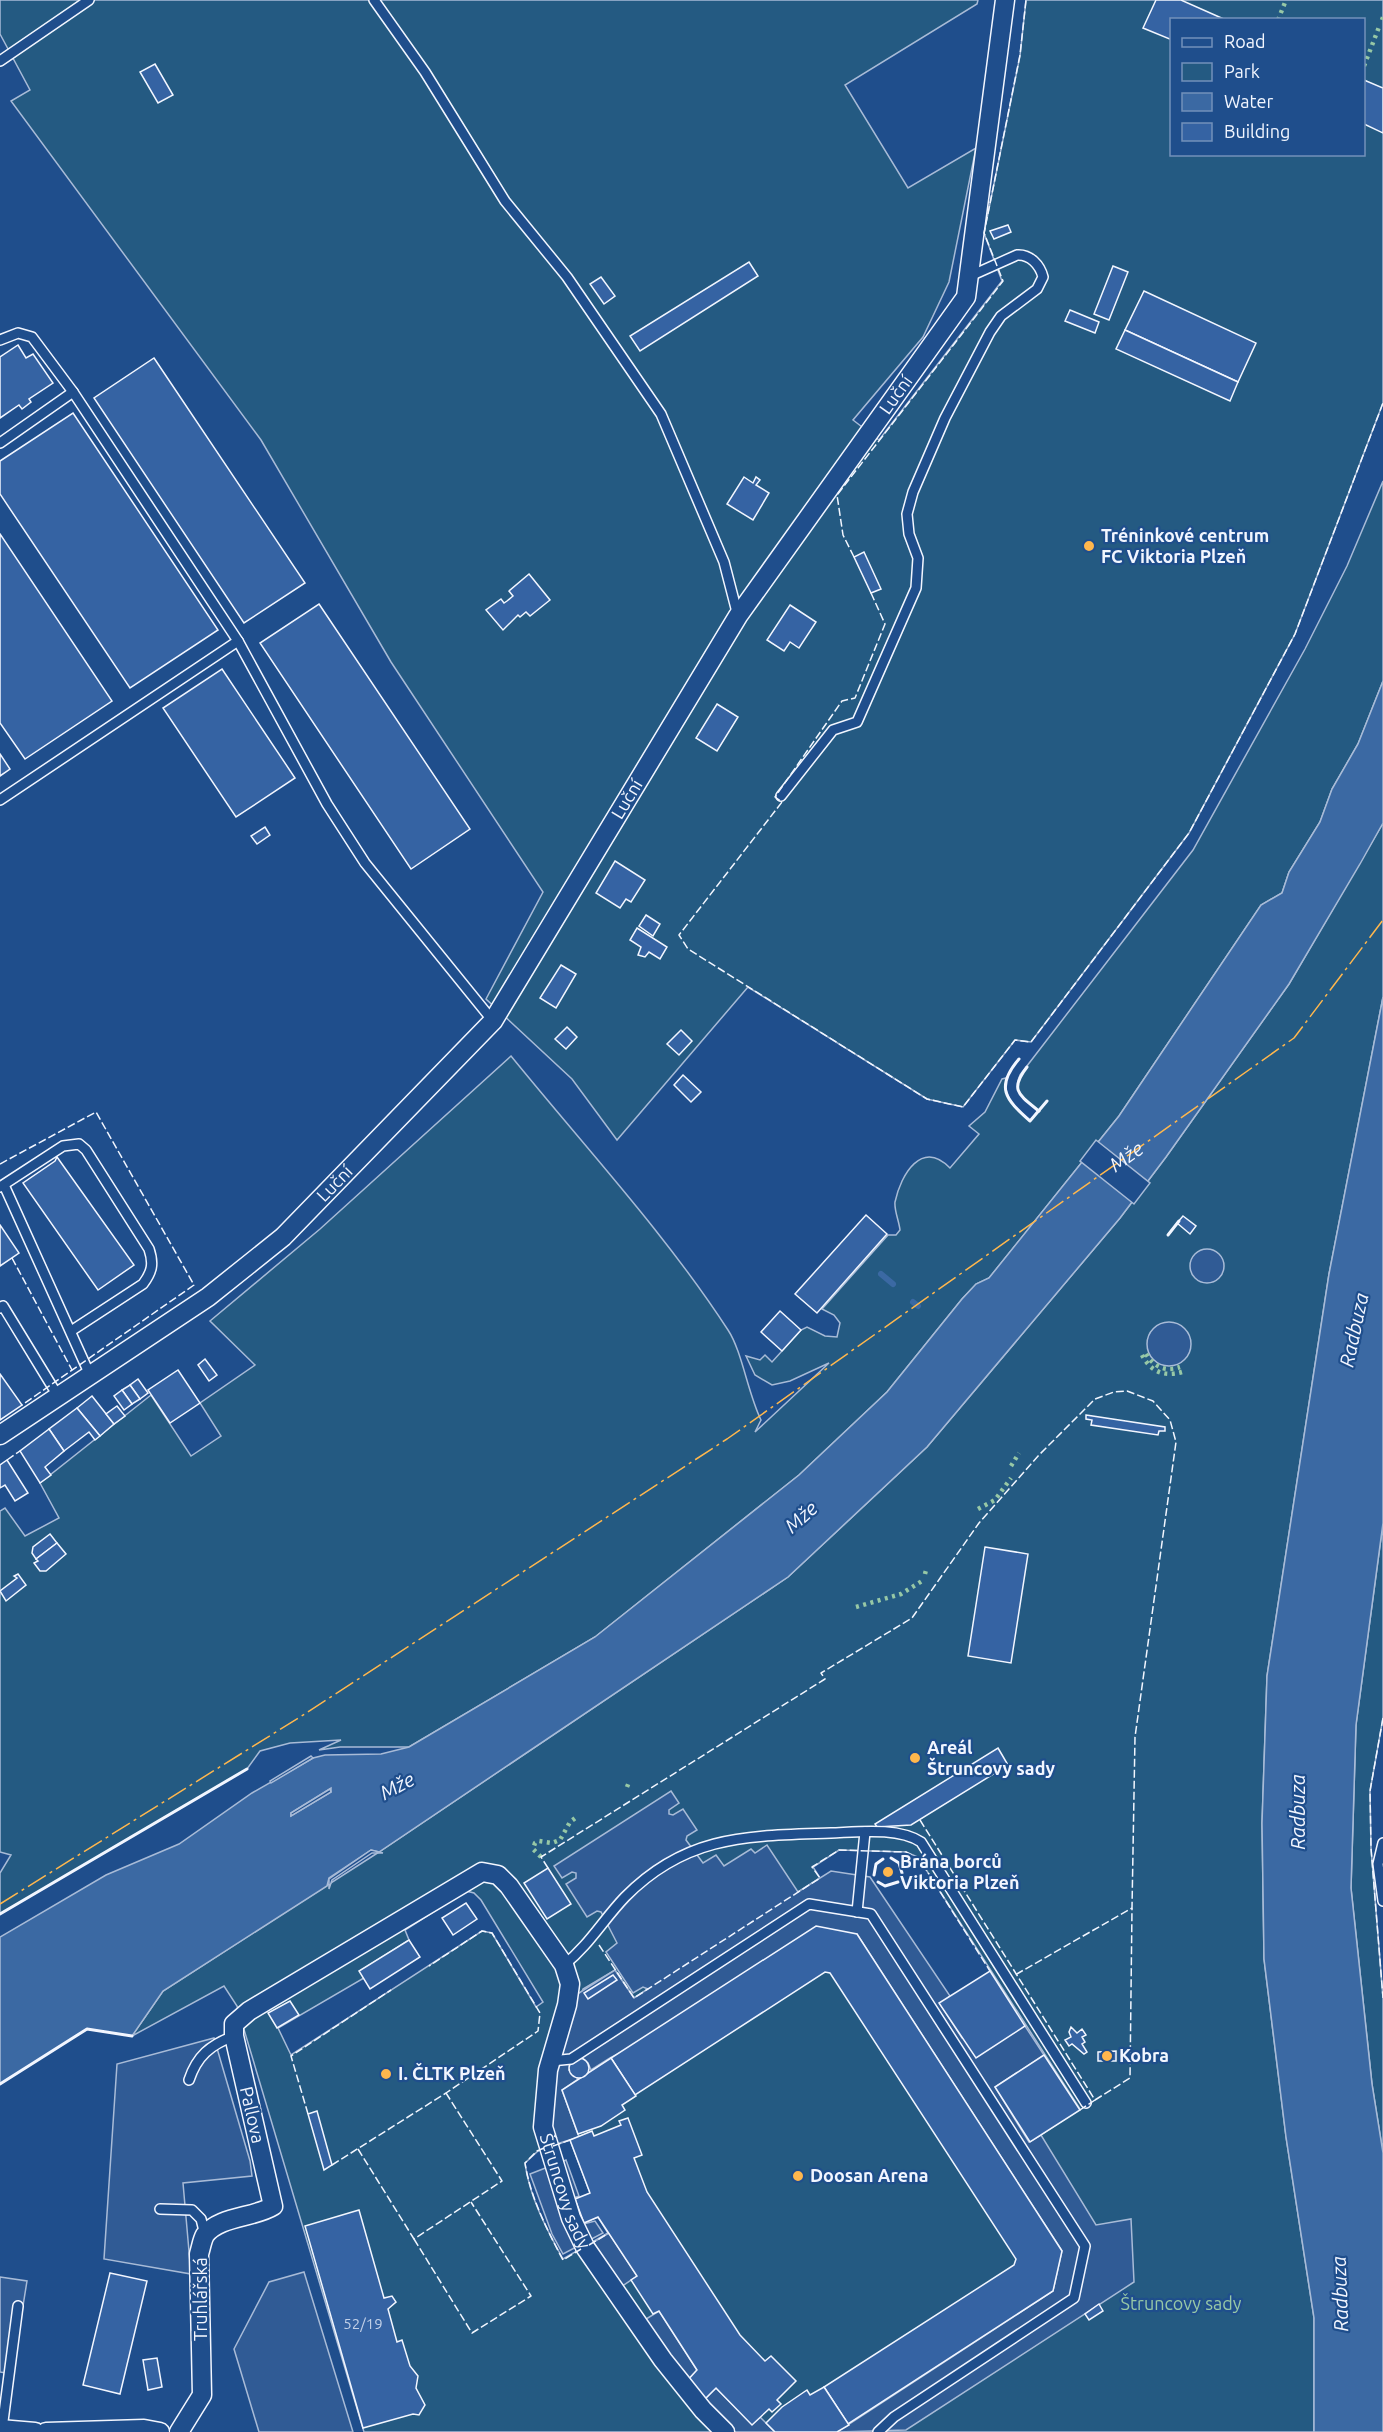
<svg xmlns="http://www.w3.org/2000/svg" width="1383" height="2432" viewBox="0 0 1383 2432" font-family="Ubuntu,sans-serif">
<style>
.green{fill:#245a82;stroke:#a8bbd7;stroke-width:1.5;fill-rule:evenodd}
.parking{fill:#305b95;stroke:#a8bbd7;stroke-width:1.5}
.water{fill:#3b69a3;stroke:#a8bbd7;stroke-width:1.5;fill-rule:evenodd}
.pier{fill:#1f4e8c;stroke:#a8bbd7;stroke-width:1.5}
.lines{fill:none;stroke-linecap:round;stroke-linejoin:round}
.stream{stroke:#3b69a3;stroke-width:6}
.building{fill:#3563a3;stroke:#f2f6ff;stroke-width:1.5}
.service-casing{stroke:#f2f6ff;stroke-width:12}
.minor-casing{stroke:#f2f6ff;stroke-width:21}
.service{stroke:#1f4e8c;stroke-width:9}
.minor{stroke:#1f4e8c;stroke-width:18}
.hedge{stroke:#97c8a6;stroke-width:4.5;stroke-dasharray:3 4.5;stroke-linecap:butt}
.fence{stroke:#f2f6ff;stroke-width:1.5;stroke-dasharray:8 3;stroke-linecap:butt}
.wall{stroke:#f2f6ff;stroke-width:3}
.power{stroke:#ffb74d;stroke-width:1.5;stroke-dasharray:21 4.5 3 4.5;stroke-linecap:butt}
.poi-dot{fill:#ffb74d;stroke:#1f4e8c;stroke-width:2}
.labels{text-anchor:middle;stroke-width:4.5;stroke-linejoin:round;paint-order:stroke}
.number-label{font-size:15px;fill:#c3d1e8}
.street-label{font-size:18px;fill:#f2f6ff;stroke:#1f4e8c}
.poi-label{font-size:18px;font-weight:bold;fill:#f2f6ff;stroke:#1f4e8c;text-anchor:start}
.park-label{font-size:18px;fill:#97c8a6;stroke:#1f4e8c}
.water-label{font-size:20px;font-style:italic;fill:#f2f6ff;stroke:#1f4e8c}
</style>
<rect width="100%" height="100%" fill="#1f4e8c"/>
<g class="green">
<path d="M 0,0 L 978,0 L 977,4 L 845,85 L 908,188 L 976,148 L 949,282 L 923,337 L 853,420 L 879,440 L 1002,281 L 984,233 L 1020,56 L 1026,0 L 1383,0 L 1383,403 L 1295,634 L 1189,833 L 1031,1042 L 1015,1040 L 963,1107 L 927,1099 L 748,987 L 617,1140 L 572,1079 L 486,999 L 543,892 L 391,662 L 261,440 L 11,101 L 30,90 L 0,34 ZM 1172,20 L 1364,20 L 1364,154 L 1172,154 Z"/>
<path d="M 1383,481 L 1383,681 L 1358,744 L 1332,789 L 1320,822 L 1289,872 L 1282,893 L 1261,905 L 1119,1116 L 989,1278 L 976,1284 L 962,1299 L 887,1392 L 799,1475 L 595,1637 L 409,1747 L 340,1747 L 319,1750 L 341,1740 L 290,1743 L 260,1751 L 247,1769 L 0,1914 L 0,1873 L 11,1855 L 0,1852 L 0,1511 L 5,1508 L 25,1536 L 59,1518 L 40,1483 L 151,1395 L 191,1456 L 221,1436 L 200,1403 L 255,1365 L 210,1321 L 320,1229 L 511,1056 C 584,1146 665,1233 728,1330 C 742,1351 748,1394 761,1420 L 755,1432 L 829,1363 L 790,1381 L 772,1385 L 755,1375 L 746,1356 L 760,1360 L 765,1355 L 772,1362 L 801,1330 L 807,1327 L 825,1336 L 837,1337 L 840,1323 L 834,1315 L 822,1309 L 888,1235 L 896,1235 L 900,1230 C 899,1221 894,1210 895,1202 C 901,1174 922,1139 950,1168 L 979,1134 L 969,1126 L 985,1112 L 1002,1079 L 1006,1078 C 1003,1098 1016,1109 1030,1121 L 1038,1111 C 1027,1100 1011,1093 1020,1075 L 1193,850 L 1305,649 L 1347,566 Z"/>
<path d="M 1383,823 L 1383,997 L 1329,1274 L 1267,1676 L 1262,1823 L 1264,1959 L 1286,2137 L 1314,2318 L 1314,2432 L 364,2432 L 237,2006 L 224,1986 L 132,2036 L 163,1991 L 379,1852 L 788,1577 L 927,1447 L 1120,1218 L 1166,1157 L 1289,984 ZM 839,1850 L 906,1852 L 918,1857 L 1080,2109 L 1030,2142 L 816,1926 L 562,2090 L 564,2048 L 583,1989 L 615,1970 L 634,1998 L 820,1878 L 813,1867 ZM 466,1891 L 474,1893 L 481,1900 L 543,2002 L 536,2007 L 492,1933 L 482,1931 L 291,2055 L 278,2028 L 364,1978 L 360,1971 L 409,1940 L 405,1930 ZM 570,2140 L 590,2193 L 584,2223 L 598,2217 L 608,2233 L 563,2259 C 547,2230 529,2196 525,2163 L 538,2151 Z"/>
<polygon points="1383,1523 1383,1718 1370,1791 1371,1848 1383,1998 1383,2153 1372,2084 1351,1888 1356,1725"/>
</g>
<g class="parking">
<circle cx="1207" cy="1266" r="17"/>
<circle cx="1169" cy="1344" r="22"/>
<polygon points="671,1791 679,1803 669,1810 669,1814 673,1815 683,1809 697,1830 687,1836 686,1840 703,1863 716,1855 724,1866 751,1849 755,1853 767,1845 798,1892 831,1871 870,1877 950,1996 940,2004 962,2038 1025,2026 1044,2055 995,2087 1029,2142 1041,2135 1096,2225 1131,2219 1134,2282 906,2430 837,2432 1053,2291 1062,2251 857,1934 610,2058 591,2070 588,2063 583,2059 573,2061 569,2070 578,2079 562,2090 579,2137 547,2147 548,2070 568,2000 615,1970 634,1998 648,1989 643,1987 633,1993 606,1952 617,1943 601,1912 597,1911 587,1917 566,1884 576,1878 576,1873 572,1872 562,1878 554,1866"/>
<polygon points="214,2038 250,2161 252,2176 183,2183 191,2274 104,2259 117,2064"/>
<polygon points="566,2160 579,2196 574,2198 583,2224 595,2221 603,2233 563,2254 552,2234 530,2174"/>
<polygon points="609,2233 637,2276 615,2291 585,2247"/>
<polygon points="304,2272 353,2432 259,2432 234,2349 269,2282"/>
<polygon points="0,2277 27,2281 12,2374 0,2372"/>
<polygon points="659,2311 697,2370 683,2385 638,2324"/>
<polygon points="716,2388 752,2424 760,2417 775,2432 725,2432 699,2405"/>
</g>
<g class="water">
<path d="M 1383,681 L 1383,823 L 1360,864 L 1289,984 L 1166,1157 L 1120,1218 L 927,1447 L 788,1577 L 379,1852 L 371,1850 L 329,1878 L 327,1886 L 163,1991 L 132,2036 L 87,2029 L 0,2084 L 0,1937 L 106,1875 L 179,1844 L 252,1793 L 313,1758 L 325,1755 L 381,1754 L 409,1747 L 595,1637 L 799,1475 L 887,1392 L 962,1299 L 976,1284 L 989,1278 L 1119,1116 L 1261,905 L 1282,893 L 1289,872 L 1320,822 L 1332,789 L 1358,744 ZM 331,1788 L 331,1792 L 291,1816 L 291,1813 Z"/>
<polygon points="1383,997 1383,1523 1356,1725 1351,1888 1372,2084 1383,2153 1383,2432 1314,2432 1314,2318 1286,2137 1264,1959 1262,1823 1267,1676 1329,1274"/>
</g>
<g class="pier">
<polygon points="1096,1140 1150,1183 1134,1204 1080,1161"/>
<polygon points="311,1756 313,1758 271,1783 270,1781"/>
<polygon points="330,1789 331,1792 291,1816 291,1813"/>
<polygon points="371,1850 383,1853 372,1853 332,1880 329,1889 329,1879"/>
</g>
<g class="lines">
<g class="stream">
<polyline points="881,1274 893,1284"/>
<polyline points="913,1302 918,1306"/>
</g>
</g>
<g class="building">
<polygon points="1156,0 1181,0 1226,20 1172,20 1172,40 1143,28"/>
<polygon points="155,64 173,95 158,103 140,72"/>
<polygon points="1364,80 1383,88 1383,133 1364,124"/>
<polygon points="1008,225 1011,232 994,239 990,231"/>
<polygon points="749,262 758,276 640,351 630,336"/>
<polygon points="1113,266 1128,272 1109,320 1094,314"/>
<polygon points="601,277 615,296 604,304 590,284"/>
<polygon points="1144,291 1256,343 1238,382 1125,330"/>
<polygon points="1070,310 1099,322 1095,333 1065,321"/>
<polygon points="1125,330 1238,382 1230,401 1116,349"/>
<polygon points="18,345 26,358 33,354 53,383 29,399 31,402 22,409 19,405 0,418 0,357"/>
<polygon points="154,358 305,583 244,623 94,398"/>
<polygon points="73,413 218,630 130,688 0,494 0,461"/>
<polygon points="744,477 753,483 756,477 760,480 756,485 769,493 753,520 727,504"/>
<polygon points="0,534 112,701 25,759 0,723"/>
<polygon points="864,552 881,589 871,593 854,557"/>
<polygon points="529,574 550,600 530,616 526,612 520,617 518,615 503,630 486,610 501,599 504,603 507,601 513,596 509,591"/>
<polygon points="319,604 470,829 411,869 260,643"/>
<polygon points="790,605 816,622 799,648 790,642 784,651 767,640"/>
<polygon points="222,669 295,778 236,817 163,708"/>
<polygon points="717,704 738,717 717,751 696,738"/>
<polygon points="0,754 10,769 0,776"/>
<polygon points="265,827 270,835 257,844 251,836"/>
<polygon points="615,861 645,880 631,902 626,899 620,908 596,893"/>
<polygon points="646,915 660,924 653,936 639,926"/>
<polygon points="637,928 667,947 660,959 649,952 645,957 638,955 641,947 630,940"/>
<polygon points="561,965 576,974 556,1008 540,998"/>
<polygon points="567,1027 577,1037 566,1049 555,1039"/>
<polygon points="681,1030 692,1041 679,1055 667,1044"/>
<polygon points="683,1075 701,1092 691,1102 674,1085"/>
<polygon points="57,1157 134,1265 98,1290 23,1183 55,1161"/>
<polygon points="866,1215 887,1234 817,1313 795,1294"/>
<polygon points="1183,1216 1196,1226 1190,1234 1177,1223"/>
<polygon points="0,1225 19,1253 0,1266"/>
<polygon points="780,1311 801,1330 782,1351 761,1332"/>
<polygon points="205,1359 217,1375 209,1381 198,1365"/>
<polygon points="178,1370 200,1403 170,1423 148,1390"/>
<polygon points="0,1374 22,1405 0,1420"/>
<polygon points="138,1379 148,1393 140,1399 130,1385"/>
<polygon points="130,1385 140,1399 132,1404 122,1390"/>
<polygon points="122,1390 132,1404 124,1410 114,1396"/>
<polygon points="92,1396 114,1424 100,1436 77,1408"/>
<polygon points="117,1406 125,1416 114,1424 106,1414"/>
<polygon points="77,1408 100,1436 95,1440 89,1432 64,1451 49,1429"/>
<polygon points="1086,1415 1165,1427 1165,1431 1159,1431 1158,1435 1091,1425 1092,1420 1086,1419"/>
<polygon points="49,1429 64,1451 45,1467 51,1475 40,1483 20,1451"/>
<polygon points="7,1460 28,1493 15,1501 5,1485 0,1488 0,1465"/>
<polygon points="50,1534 57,1543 36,1559 32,1553 33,1547"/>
<polygon points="57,1543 66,1554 46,1571 40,1571 34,1563 38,1561 36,1559"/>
<polygon points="985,1547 1028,1554 1011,1663 968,1656"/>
<polygon points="18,1574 26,1585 6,1601 0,1591 17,1578 14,1576"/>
<polygon points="998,1748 1008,1765 911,1825 877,1827 875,1824"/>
<polygon points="548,1868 571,1904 547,1919 524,1883"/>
<polygon points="466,1903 477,1919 453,1935 442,1918"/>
<polygon points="816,1926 857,1934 1062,2251 1053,2291 848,2424 824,2387 1014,2265 1016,2259 830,1973 825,1972 635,2095 611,2058"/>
<polygon points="409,1940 420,1957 370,1989 359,1971"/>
<polygon points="990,1971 1025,2026 976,2058 939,2003"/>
<polygon points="613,1975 617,1980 588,1999 584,1993"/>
<polygon points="290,2001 299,2015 277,2028 268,2013"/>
<polygon points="1071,2027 1077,2033 1082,2029 1086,2035 1082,2037 1085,2042 1082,2044 1087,2052 1084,2054 1072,2044 1069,2046 1065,2040 1071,2037 1069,2032"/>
<polygon points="1116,2051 1116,2061 1098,2061 1098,2052"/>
<polygon points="1044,2055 1080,2110 1030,2142 995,2087"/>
<polygon points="611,2058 636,2096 622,2105 625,2110 601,2126 578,2134 562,2090"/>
<circle cx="579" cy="2068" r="10"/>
<polygon points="317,2111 332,2165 324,2170 308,2114"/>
<polygon points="628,2118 642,2155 634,2158 647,2192 740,2335 765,2361 771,2356 796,2381 777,2400 781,2404 772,2412 769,2409 752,2425 716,2388 704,2400 686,2382 697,2370 659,2311 653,2314 631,2280 637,2276 598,2217 584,2223 575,2199 590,2193 570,2140 592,2131 594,2136 621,2125 619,2121"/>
<polygon points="359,2210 384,2298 392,2296 396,2302 388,2309 397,2342 402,2340 410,2366 418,2376 416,2388 425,2405 419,2415 413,2414 363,2428 305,2226"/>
<polygon points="110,2273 147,2281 120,2394 83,2385"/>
<polygon points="1099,2304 1103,2311 1089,2320 1085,2314"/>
<polygon points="157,2358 162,2387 148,2390 143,2360"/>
<polygon points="824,2387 849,2425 837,2432 775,2432 766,2423 782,2407 807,2390 810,2395"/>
</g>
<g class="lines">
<defs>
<g id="service">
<polyline points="374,0 425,72 505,201 567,277 661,414 724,562 738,616"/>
<polyline points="0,61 89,0"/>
<polyline points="0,340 18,333 32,337 73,392 238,641"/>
<polyline points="0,443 73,392"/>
<path d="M 781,796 L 833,730 L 857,722 L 916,588 L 918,558 L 909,534 L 907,514 L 913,492 L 945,418 L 990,332 L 1001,316 L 1037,289 L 1043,277 C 1040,265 1030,254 1017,255 L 968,277"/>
<polyline points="0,800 238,641 327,804 365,863 493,1021"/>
<polyline points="4,1185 90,1375"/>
<path d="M 0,1187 L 63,1146 L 79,1144 L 86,1150 L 149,1249 C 154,1264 152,1272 143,1284 L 71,1331"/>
<polyline points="0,1308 3,1306 58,1396"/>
<polyline points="1383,1843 1378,1864 1383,1901"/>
<polyline points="857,1912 865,1832"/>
<path d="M 564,1965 C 589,1945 603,1920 625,1897 C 687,1834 749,1836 831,1833 C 858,1832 898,1827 921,1842 L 1086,2103"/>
<polyline points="551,2061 571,2059 809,1904 871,1914 1085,2246 1074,2298 894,2417 878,2432"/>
<path d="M 189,2080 C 197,2056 210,2045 234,2036"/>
<polyline points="160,2209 192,2210 201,2219 205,2235"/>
<polyline points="2,2429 18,2306"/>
</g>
<g id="minor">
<path id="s1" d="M 0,1435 L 208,1297 L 283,1237 L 493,1021 L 738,616 L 966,297 L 1005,0"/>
<polyline points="0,2429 35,2432"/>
<polyline points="46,2432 144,2429 160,2432"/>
<path id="s2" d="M 179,2432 L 202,2395 L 199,2254 C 201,2248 202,2240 205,2235 C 219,2216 254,2218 273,2206 L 234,2036 L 234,2024 L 249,2011 L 482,1872 L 498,1875 L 509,1886 L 564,1965 L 570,1984 L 567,2005 L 548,2070 L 543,2127 L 571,2218 L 585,2247 L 663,2360 L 703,2410 L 725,2432"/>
</g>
</defs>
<use href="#service" class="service-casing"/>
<use href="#minor" class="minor-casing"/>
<use href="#service" class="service"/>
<use href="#minor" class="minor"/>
<g class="hedge">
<polyline points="1278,20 1286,0"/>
<polyline points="1382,20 1383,17"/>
<polyline points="1364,66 1379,27"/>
<path d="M 1146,1354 C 1154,1367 1165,1372 1180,1367"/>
<path d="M 1142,1355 C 1151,1372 1164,1377 1182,1372"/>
<polyline points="1011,1466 1019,1453"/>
<polyline points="978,1509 995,1500 1011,1478"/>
<polyline points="925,1574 926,1570"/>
<polyline points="856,1607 901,1594 922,1581"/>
<polyline points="627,1787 629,1782"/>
<polyline points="541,1857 533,1849 535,1843 539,1841 552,1843 560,1840 570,1822 578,1816"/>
</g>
<g class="fence">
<polyline points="854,557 843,535 837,495 1003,281 984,233 1020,55 1026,0"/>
<polyline points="871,593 885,624 855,698 842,701 775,797 782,802 679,935 688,949 927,1099 963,1107 1015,1040 1031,1042 1189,833 1295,634 1383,403"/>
<polyline points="0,1164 96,1112 194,1285 22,1405"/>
<polyline points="12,1258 72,1370"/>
<polyline points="7,1460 20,1451"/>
<polyline points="1383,1718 1370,1791 1371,1848 1383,1998"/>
<polyline points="920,1820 1095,2100 1080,2110"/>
<polyline points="548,1868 541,1857 825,1679 821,1673 912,1618 979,1523 1039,1455 1095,1399 1114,1392 1127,1391 1153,1401 1170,1420 1176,1442 1135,1737 1132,1908 1015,1975"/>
<polyline points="599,1945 634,1998 820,1878 812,1867 839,1850 906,1852 920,1860 990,1971"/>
<polyline points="1095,2100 1130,2078 1132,1908"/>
<polyline points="308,2114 291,2056 391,1990"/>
<polyline points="553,2146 570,2140"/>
<path d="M 544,2148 L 537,2151 L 525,2163 C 530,2196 547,2230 563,2260 L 581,2249"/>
<polyline points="358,2149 414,2239 502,2181 446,2093"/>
<polyline points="332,2165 446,2093 538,2031 540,2013 492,1933 482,1931 429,1966"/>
<polyline points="414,2239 472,2333 531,2296 471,2202"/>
<polyline points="589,2245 609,2233"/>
</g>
<g class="wall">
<path d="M 1019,1059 C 995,1087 1005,1099 1030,1121 L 1047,1101"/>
<path d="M 1027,1067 C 1009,1090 1019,1095 1039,1111"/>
<polyline points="1168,1235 1179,1221"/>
<polyline points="891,1858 899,1863 902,1873"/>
<polyline points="874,1875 876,1864 883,1859"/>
<polyline points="878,1882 885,1886 898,1882"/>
<polyline points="0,1914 247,1769"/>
<polyline points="0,2084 87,2029 132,2036"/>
</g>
<path class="power" id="s3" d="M 0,1904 L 300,1717 L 727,1439 L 1294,1038 L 1383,920"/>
</g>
<g class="poi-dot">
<circle cx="1089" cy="546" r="6"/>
<circle cx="915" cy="1758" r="6"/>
<circle cx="888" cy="1872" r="6"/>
<circle cx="1107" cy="2056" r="6"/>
<circle cx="386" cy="2074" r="6"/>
<circle cx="798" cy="2176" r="6"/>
</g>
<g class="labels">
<g class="number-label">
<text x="363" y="2329">52/19</text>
</g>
<g class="street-label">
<text dy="6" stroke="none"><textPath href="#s1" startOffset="1392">Luční</textPath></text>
<text dy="6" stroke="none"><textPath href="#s1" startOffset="906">Luční</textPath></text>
<text dy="6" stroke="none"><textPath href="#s1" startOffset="420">Luční</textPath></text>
<text transform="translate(252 2115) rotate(77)" y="6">Pallova</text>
<text dy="6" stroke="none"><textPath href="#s2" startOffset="1119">Štruncovy sady</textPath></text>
<text transform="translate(201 2299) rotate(-90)" y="6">Truhlářská</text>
</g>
<g class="poi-label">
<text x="1101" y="542">Tréninkové centrum<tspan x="1101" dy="21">FC Viktoria Plzeň</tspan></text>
<text x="927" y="1754">Areál<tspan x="927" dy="21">Štruncovy sady</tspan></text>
<text x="900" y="1868">Brána borců<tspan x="900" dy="21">Viktoria Plzeň</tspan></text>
<text x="1119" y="2062">Kobra</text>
<text x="398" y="2080">I. ČLTK Plzeň</text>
<text x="810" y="2182">Doosan Arena</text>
</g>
<g class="park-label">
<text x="1181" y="2310">Štruncovy sady</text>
</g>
<g class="water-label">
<text dy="7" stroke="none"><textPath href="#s3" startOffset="1352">Mže</textPath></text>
<text transform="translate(1354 1330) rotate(-78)" y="7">Radbuza</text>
<text transform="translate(801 1517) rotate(-42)" y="7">Mže</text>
<text transform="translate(397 1786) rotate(-28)" y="7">Mže</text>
<text transform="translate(1298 1812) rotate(-90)" y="7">Radbuza</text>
<text transform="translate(1340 2294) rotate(-92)" y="7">Radbuza</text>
</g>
</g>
<rect x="1170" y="18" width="195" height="138" fill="#1f4e8c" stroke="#7391ba" stroke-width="1.5"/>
<rect x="1182" y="38" width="30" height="9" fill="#1f4e8c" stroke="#7391ba" stroke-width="1.5"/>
<text x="1224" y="48" font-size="18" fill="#f2f6ff">Road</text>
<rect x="1182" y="63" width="30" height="18" fill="#245a82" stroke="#7391ba" stroke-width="1.5"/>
<text x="1224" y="78" font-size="18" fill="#f2f6ff">Park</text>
<rect x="1182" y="93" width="30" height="18" fill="#3b69a3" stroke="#7391ba" stroke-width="1.5"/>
<text x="1224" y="108" font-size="18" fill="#f2f6ff">Water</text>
<rect x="1182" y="123" width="30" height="18" fill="#3563a3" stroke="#7391ba" stroke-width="1.5"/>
<text x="1224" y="138" font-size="18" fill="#f2f6ff">Building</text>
</svg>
